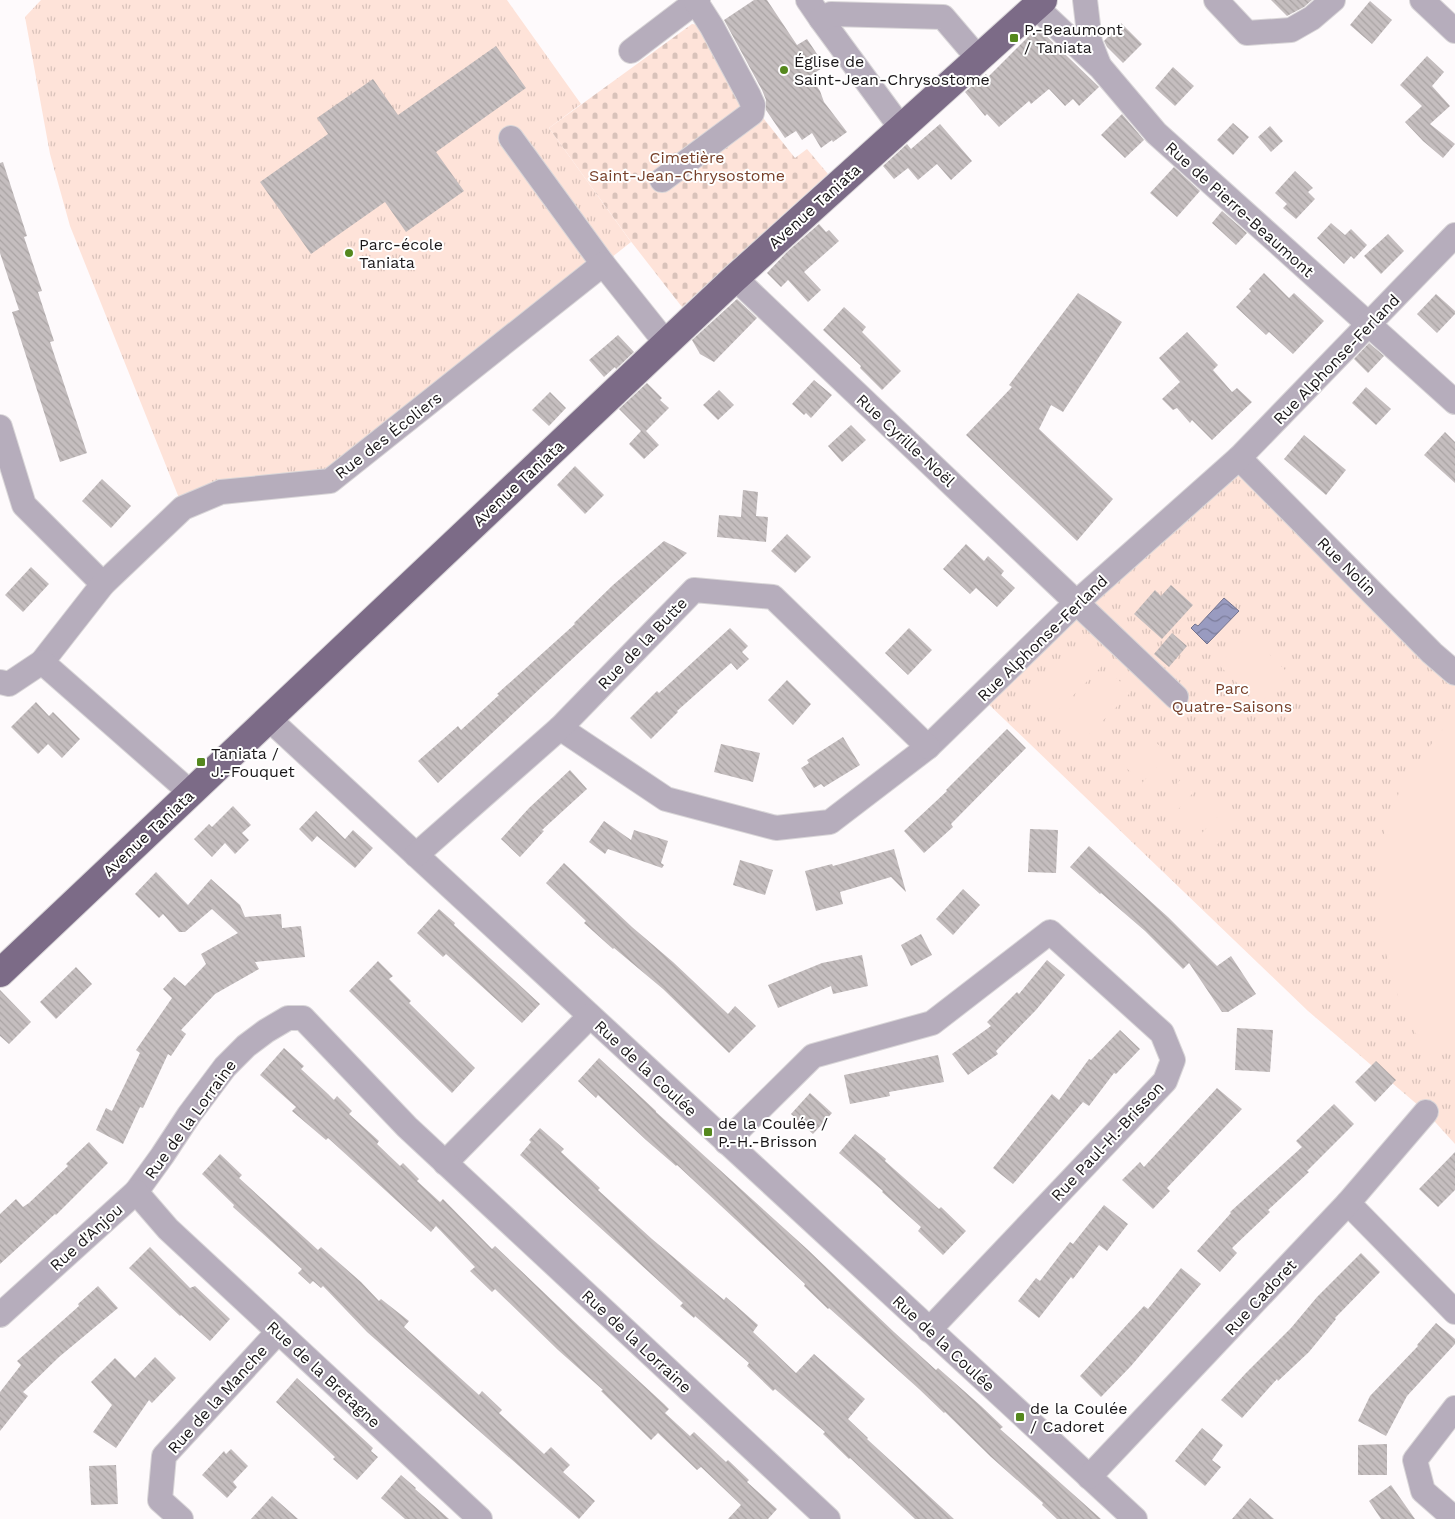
<svg xmlns="http://www.w3.org/2000/svg" width="1455" height="1519" viewBox="0 0 1455 1519" font-family="'Work Sans',sans-serif">
<style>
.grass{fill:url(#grass-tufts)}
.cemetery{fill:url(#cemetery-stones)}
.pitch{fill:#fee3d9}
.water{fill:url(#water-waves);stroke:#73738e}
.building{fill:url(#building-back-hatch)}
.lines{fill:none;stroke-linecap:round;stroke-linejoin:round}
.minor-casing{stroke:#d9d6d8;stroke-width:26}
.major-casing{stroke:#d9d6d8;stroke-width:30}
.minor{stroke:#b6adbc;stroke-width:24}
.major{stroke:#7c6b87;stroke-width:28}
.poi-dot{fill:#55881e;stroke:#fff;stroke-width:2}
.labels{text-anchor:middle;stroke-width:4;stroke-linejoin:round;paint-order:stroke}
.poi-label{font-size:16px;fill:#191618;stroke:#fff;text-anchor:start}
.park-label{font-size:16px;fill:#77402a;stroke:#fff}
.street-label{font-size:16px;fill:#191618;stroke:#fff}
</style>
<defs>
<pattern id="grass-tufts" width="24" height="20" patternUnits="userSpaceOnUse" patternTransform="scale(1.25)"><rect width="24" height="20" fill="#fee3d9"/><path d="M3 7l-1-3M5 7V3M7 7l1-3M15 17l-1-3M17 17v-4M19 17l1-3" fill="none" stroke="#d9c2ba"/></pattern>
<pattern id="cemetery-stones" width="16" height="16" patternUnits="userSpaceOnUse" patternTransform="scale(1.25)"><rect width="16" height="16" fill="#fee3d9"/><path d="M2 7V4a2 2 0 0 1 4 0v3zM10 15v-3a2 2 0 0 1 4 0v3z" fill="#d9c2ba"/></pattern>
<pattern id="water-waves" width="16" height="10" patternUnits="userSpaceOnUse" patternTransform="scale(1.25)"><rect width="16" height="10" fill="#999bc0"/><path d="M0 5q4-4 8 0t8 0" fill="none" stroke="#7c7d9b"/></pattern>
<pattern id="building-back-hatch" width="6" height="6" patternUnits="userSpaceOnUse" patternTransform="scale(1.25)"><rect width="6" height="6" fill="#c5bebf"/><path d="M-1 5l2 2M0 0l6 6M5-1l2 2" fill="none" stroke="#a9a3a3"/></pattern>
</defs>
<rect width="100%" height="100%" fill="#fefafc"/>
<g class="grass">
<polygon points="41,0 507,0 581,104 549,128 631,242 330,481 183,508 70,226 50,154 25,17"/>
<polygon points="1239,458 1455,673 1455,1144 1426,1112 1308,1011 981,697"/>
</g>
<polygon class="cemetery" points="692,24 707,26 744,94 795,158 807,149 828,174 682,307 629,239 549,128"/>
<g class="pitch">
<polygon points="1249,634 1289,674 1259,705 1219,665"/>
<polygon points="1080,642 1103,665 1055,714 1032,692"/>
<polygon points="1108,670 1131,692 1083,741 1060,719"/>
<polygon points="1449,721 1455,727 1455,1030 1430,1055 1403,1014 1390,969 1380,928 1379,870 1385,828 1404,780"/>
<polygon points="1149,736 1163,749 1136,777 1123,765"/>
<polygon points="1168,754 1182,767 1155,795 1142,783"/>
<polygon points="1188,772 1201,784 1175,813 1161,800"/>
<polygon points="1207,790 1220,802 1193,831 1180,818"/>
<polygon points="1226,808 1239,820 1213,849 1199,836"/>
</g>
<polygon class="water" points="1224,598 1239,611 1207,644 1191,628 1195,624 1198,626"/>
<g class="building">
<polygon points="754,0 767,0 797,45 807,39 825,66 810,76 820,91 824,102 847,132 833,142 832,140 821,148 812,133 802,140 796,131 785,138 766,110 766,100 762,90 724,20"/>
<polygon points="1271,0 1312,0 1304,7 1287,16"/>
<polygon points="1370,1 1392,20 1372,44 1350,25"/>
<polygon points="1121,23 1142,44 1123,63 1107,47 1104,41"/>
<polygon points="1040,30 1099,87 1079,106 1073,99 1065,106 1049,89 1031,104 1029,101 999,127 987,114 985,116 965,92 986,74 988,77 1033,32"/>
<polygon points="496,46 526,88 436,152 464,191 406,232 385,202 311,254 260,182 328,134 317,118 373,79 398,115"/>
<polygon points="1427,56 1444,72 1432,86 1450,106 1430,124 1455,144 1443,158 1423,141 1405,122 1422,106 1400,85"/>
<polygon points="1173,67 1194,86 1175,106 1155,88"/>
<polygon points="1122,114 1144,140 1125,158 1101,135"/>
<polygon points="1233,123 1249,137 1233,155 1217,140"/>
<polygon points="940,124 972,161 951,180 937,164 918,180 908,168 894,179 883,166 907,144 911,149"/>
<polygon points="1270,126 1283,141 1271,152 1258,137"/>
<polygon points="3,162 27,236 24,237 42,291 38,292 54,341 50,342 87,453 60,462 12,312 19,310 0,253 0,163"/>
<polygon points="1174,167 1200,191 1177,217 1150,193"/>
<polygon points="1295,171 1313,188 1308,192 1315,199 1296,219 1283,208 1287,204 1275,193"/>
<polygon points="1222,211 1247,233 1236,245 1212,223"/>
<polygon points="1331,223 1345,235 1351,229 1367,245 1354,259 1351,256 1344,264 1317,238"/>
<polygon points="819,224 826,232 829,230 839,241 804,272 821,290 808,302 788,280 781,287 767,273 787,252"/>
<polygon points="1388,234 1404,251 1381,274 1364,256"/>
<polygon points="1264,273 1289,298 1294,293 1324,321 1293,354 1269,332 1266,335 1236,307 1251,291 1249,289"/>
<polygon points="1078,293 1122,322 1063,412 1051,405 1039,429 1113,499 1077,541 966,435 1012,387 1009,385"/>
<polygon points="1436,294 1455,311 1455,314 1437,333 1417,314"/>
<polygon points="737,299 757,318 714,362 700,354 692,340"/>
<polygon points="844,307 866,327 862,332 901,371 882,390 860,368 861,366 823,330"/>
<polygon points="1187,332 1218,365 1213,370 1232,392 1237,388 1252,402 1212,440 1192,420 1190,423 1177,408 1173,410 1162,399 1180,382 1159,358"/>
<polygon points="618,335 634,352 616,369 615,367 604,377 589,360"/>
<polygon points="1369,343 1384,356 1368,373 1354,359"/>
<polygon points="814,380 832,395 811,418 806,413 804,415 792,404"/>
<polygon points="647,383 662,398 660,400 669,408 646,431 659,445 644,459 629,444 641,431 619,409"/>
<polygon points="1366,387 1391,409 1376,425 1352,403"/>
<polygon points="719,390 734,405 718,420 703,405"/>
<polygon points="550,392 566,408 549,426 532,410"/>
<polygon points="851,425 866,440 842,462 828,446"/>
<polygon points="1445,432 1455,442 1455,483 1424,455"/>
<polygon points="1304,435 1346,470 1326,495 1284,459"/>
<polygon points="575,466 604,495 585,514 557,485"/>
<polygon points="102,479 131,506 111,528 82,501"/>
<polygon points="743,490 758,492 756,516 768,517 766,542 717,537 719,515 741,517"/>
<polygon points="787,534 811,557 795,573 771,551"/>
<polygon points="664,541 687,553 438,783 418,761 458,726 461,730 499,695 497,694 575,624 574,623 613,585"/>
<polygon points="966,544 984,561 988,556 1004,571 1001,575 1015,588 997,607 976,588 970,594 943,569"/>
<polygon points="31,567 49,584 23,612 5,595"/>
<polygon points="1171,585 1193,605 1162,639 1134,614 1155,590 1161,596"/>
<polygon points="730,628 748,646 742,652 749,659 737,670 731,663 677,711 678,712 651,739 630,718 657,691 659,693"/>
<polygon points="909,628 932,650 908,675 885,653"/>
<polygon points="1172,633 1187,646 1169,667 1154,654"/>
<polygon points="787,680 811,704 793,725 768,700"/>
<polygon points="36,702 49,716 53,712 80,739 62,758 48,744 38,754 11,727"/>
<polygon points="1007,729 1026,748 951,824 953,827 924,853 904,831 947,791 946,790"/>
<polygon points="843,737 860,765 824,787 821,784 814,788 801,768 809,763 807,760"/>
<polygon points="721,744 760,753 753,782 714,772"/>
<polygon points="570,770 587,789 542,830 544,831 520,857 501,839 529,808"/>
<polygon points="233,806 251,825 242,833 249,840 235,854 225,843 212,857 194,839 209,824 212,827"/>
<polygon points="316,811 345,839 353,830 373,848 355,868 317,836 312,842 299,829"/>
<polygon points="604,821 631,840 634,830 668,841 661,863 664,865 662,868 608,849 605,854 589,842"/>
<polygon points="1030,829 1058,830 1056,873 1028,872"/>
<polygon points="1089,846 1168,917 1217,966 1231,956 1256,994 1228,1012 1222,1012 1189,963 1183,969 1145,931 1101,893 1100,894 1070,867"/>
<polygon points="894,849 906,892 891,877 840,892 843,904 816,911 805,871 832,864 833,866"/>
<polygon points="740,860 773,870 765,895 733,885"/>
<polygon points="564,863 632,927 673,962 728,1014 735,1006 756,1026 729,1053 663,989 614,948 613,949 584,923 586,921 546,883"/>
<polygon points="156,872 188,905 211,879 240,905 245,917 281,914 282,928 301,926 305,957 255,962 259,969 215,994 181,1030 186,1034 171,1056 168,1054 143,1108 140,1107 123,1144 96,1130 106,1108 112,1111 140,1053 136,1050 172,998 163,989 174,977 185,986 206,964 201,954 238,933 212,909 185,932 179,932 163,914 159,918 135,894"/>
<polygon points="963,889 980,905 953,935 936,919"/>
<polygon points="439,909 455,923 454,925 540,1004 522,1023 446,954 443,957 417,933"/>
<polygon points="921,934 932,955 911,966 901,945"/>
<polygon points="862,955 868,986 833,994 831,986 778,1008 768,985 822,963"/>
<polygon points="1047,960 1065,975 1036,1010 996,1051 998,1054 968,1075 952,1054 991,1026 987,1022 1017,992 1019,994"/>
<polygon points="378,961 393,976 389,979 411,1001 409,1003 475,1068 452,1093 349,991"/>
<polygon points="76,967 92,984 56,1019 40,1002"/>
<polygon points="0,990 31,1022 9,1044 0,1036"/>
<polygon points="1237,1028 1273,1030 1270,1072 1235,1070"/>
<polygon points="1120,1030 1140,1049 1116,1074 1114,1073 1089,1106 1083,1102 1013,1184 993,1168 1052,1094 1059,1100 1089,1059 1091,1060"/>
<polygon points="284,1048 304,1066 301,1069 328,1094 334,1100 337,1096 352,1111 349,1114 379,1141 377,1144 400,1166 403,1163 419,1179 417,1181 440,1202 443,1199 492,1249 495,1246 580,1327 664,1404 669,1409 665,1413 690,1436 694,1432 726,1462 728,1460 749,1480 747,1482 777,1509 768,1519 728,1519 741,1505 701,1467 697,1470 658,1433 651,1440 601,1391 603,1390 558,1350 495,1289 492,1292 470,1271 475,1267 436,1226 431,1232 328,1138 326,1140 292,1111 296,1107 260,1075"/>
<polygon points="938,1055 944,1082 889,1092 890,1096 850,1104 844,1075"/>
<polygon points="599,1058 656,1111 656,1112 807,1249 894,1332 936,1370 938,1368 981,1406 1003,1427 1000,1429 1101,1519 1057,1519 1042,1505 1043,1503 991,1457 945,1412 944,1413 919,1389 829,1308 828,1309 804,1286 805,1284 677,1165 676,1166 646,1140 598,1095 596,1098 578,1081"/>
<polygon points="1376,1061 1396,1080 1375,1102 1355,1082"/>
<polygon points="1217,1088 1242,1109 1167,1188 1170,1191 1153,1209 1122,1180 1140,1162 1144,1167"/>
<polygon points="810,1093 832,1113 813,1134 791,1114"/>
<polygon points="1334,1104 1354,1124 1307,1171 1309,1172 1268,1210 1270,1212 1232,1248 1237,1253 1220,1272 1197,1251 1231,1213 1230,1212 1302,1147 1296,1141"/>
<polygon points="540,1128 564,1149 561,1152 600,1188 598,1190 652,1239 724,1300 726,1297 758,1325 753,1332 796,1373 814,1354 865,1399 848,1419 868,1438 867,1439 954,1519 915,1519 850,1458 849,1459 823,1434 825,1432 775,1389 773,1391 747,1366 749,1363 695,1316 694,1318 680,1306 683,1303 520,1155 531,1142 529,1140"/>
<polygon points="855,1134 886,1159 885,1161 939,1209 941,1207 966,1231 943,1255 918,1231 921,1227 882,1192 883,1191 839,1153"/>
<polygon points="89,1142 108,1163 56,1215 55,1214 0,1264 0,1214 16,1199 23,1207 29,1203 68,1166 66,1164"/>
<polygon points="1455,1152 1455,1190 1438,1207 1419,1189"/>
<polygon points="220,1154 242,1175 239,1178 318,1250 321,1247 361,1282 379,1301 381,1299 409,1321 404,1327 479,1395 482,1391 502,1410 499,1413 544,1454 551,1447 570,1465 563,1472 595,1501 579,1519 367,1332 323,1286 321,1288 313,1281 310,1284 298,1273 302,1269 233,1207 234,1205 202,1174"/>
<polygon points="1104,1205 1128,1224 1107,1251 1099,1245 1073,1279 1071,1277 1039,1318 1018,1301 1036,1278 1040,1281 1070,1242 1073,1244"/>
<polygon points="150,1247 190,1288 195,1286 230,1319 210,1341 181,1315 180,1316 129,1268"/>
<polygon points="1361,1253 1380,1272 1335,1318 1336,1319 1309,1352 1278,1381 1277,1379 1242,1418 1221,1400 1246,1373 1291,1328 1317,1297"/>
<polygon points="1181,1268 1201,1284 1131,1366 1101,1397 1080,1376 1144,1306 1148,1309"/>
<polygon points="98,1286 118,1308 59,1357 23,1392 28,1396 0,1431 0,1392 21,1365 17,1361 79,1306 78,1304"/>
<polygon points="1436,1323 1455,1339 1455,1344 1407,1396 1386,1436 1358,1421 1370,1396 1418,1346 1417,1345"/>
<polygon points="155,1357 176,1378 152,1403 149,1400 116,1448 93,1432 112,1405 91,1382 115,1358 135,1378"/>
<polygon points="297,1378 373,1448 371,1451 378,1457 357,1480 333,1459 335,1457 276,1402"/>
<polygon points="1202,1428 1223,1445 1212,1460 1221,1467 1205,1486 1175,1461"/>
<polygon points="1387,1444 1387,1475 1358,1475 1358,1445"/>
<polygon points="231,1449 248,1466 233,1482 237,1487 227,1498 202,1475 224,1451 226,1454"/>
<polygon points="116,1465 118,1504 91,1505 89,1466"/>
<polygon points="401,1475 416,1488 415,1489 449,1519 405,1519 381,1498"/>
<polygon points="1391,1485 1415,1519 1381,1519 1369,1501"/>
<polygon points="272,1496 298,1519 251,1519"/>
<polygon points="1250,1498 1274,1519 1232,1519"/>
</g>
<g class="lines">
<defs>
<g id="minor">
<polyline points="808,0 821,19 901,128"/>
<polyline points="1085,0 1090,42 1099,65"/>
<polyline points="1216,0 1247,33 1291,30 1312,18 1333,0"/>
<polyline points="1422,0 1455,31"/>
<polyline points="1036,7 1101,68 1156,133 1455,402"/>
<polyline points="821,19 831,14 943,17 978,58"/>
<polyline points="631,51 698,0"/>
<polyline points="511,138 603,264"/>
<polyline points="662,180 752,113 753,105 749,96 712,27 696,2"/>
<polyline points="735,278 1176,697"/>
<polyline points="0,427 24,505 103,584"/>
<polyline points="1239,458 1432,653 1455,673"/>
<polyline points="42,662 103,584 183,508 221,492 330,481 603,264 666,343"/>
<polyline points="0,682 9,684 42,662 191,793"/>
<polyline points="269,719 1135,1519"/>
<polyline points="560,728 666,799 776,828 830,822 928,747 1077,602 1239,458 1455,235"/>
<polyline points="416,855 560,728 694,590 773,597 928,747"/>
<polyline points="726,1142 813,1056 932,1023 1050,932 1162,1033 1173,1060 1165,1081 929,1330"/>
<polyline points="445,1163 590,1016"/>
<polyline points="136,1192 162,1156 189,1115 225,1067 246,1046 266,1031 288,1018 303,1018 407,1127 828,1519"/>
<polyline points="1348,1203 1455,1312"/>
<polyline points="0,1315 136,1192 168,1229 480,1519"/>
<polyline points="1089,1477 1348,1203 1426,1112"/>
<polyline points="181,1519 160,1500 164,1456 278,1332"/>
<polyline points="1455,1519 1423,1491 1415,1460 1455,1408"/>
</g>
<polyline id="major" points="0,973 735,278 1043,0"/>
</defs>
<use href="#minor" class="minor-casing"/>
<use href="#major" class="major-casing"/>
<use href="#minor" class="minor"/>
<use href="#major" class="major"/>
</g>
<g class="poi-dot">
<rect x="1009" y="33" width="10" height="10" rx="2.5"/>
<circle cx="784" cy="70" r="5"/>
<circle cx="349" cy="253" r="5"/>
<rect x="196" y="757" width="10" height="10" rx="2.5"/>
<rect x="703" y="1127" width="10" height="10" rx="2.5"/>
<rect x="1015" y="1412" width="10" height="10" rx="2.5"/>
</g>
<g class="labels">
<g class="poi-label">
<text x="1024" y="35">P.-Beaumont<tspan x="1024" dy="18">/ Taniata</tspan></text>
<text x="794" y="67">Église de<tspan x="794" dy="18">Saint-Jean-Chrysostome</tspan></text>
<text x="359" y="250">Parc-école<tspan x="359" dy="18">Taniata</tspan></text>
<text x="211" y="759">Taniata /<tspan x="211" dy="18">J.-Fouquet</tspan></text>
<text x="718" y="1129">de la Coulée /<tspan x="718" dy="18">P.-H.-Brisson</tspan></text>
<text x="1030" y="1414">de la Coulée<tspan x="1030" dy="18">/ Cadoret</tspan></text>
</g>
<g class="park-label">
<text x="687" y="163">Cimetière<tspan x="687" dy="18">Saint-Jean-Chrysostome</tspan></text>
<text x="1232" y="694">Parc<tspan x="1232" dy="18">Quatre-Saisons</tspan></text>
</g>
<g class="street-label">
<text transform="translate(814 206) rotate(-42)" y="6">Avenue Taniata</text>
<text transform="translate(1240 209) rotate(42)" y="6">Rue de Pierre-Beaumont</text>
<text transform="translate(1336 359) rotate(-46)" y="6">Rue Alphonse-Ferland</text>
<text transform="translate(388 435) rotate(-38)" y="6">Rue des Écoliers</text>
<text transform="translate(906 440) rotate(43)" y="6">Rue Cyrille-Noël</text>
<text transform="translate(518 483) rotate(-43)" y="6">Avenue Taniata</text>
<text transform="translate(1347 566) rotate(45)" y="6">Rue Nolin</text>
<text transform="translate(1042 638) rotate(-44)" y="6">Rue Alphonse-Ferland</text>
<text transform="translate(642 643) rotate(-46)" y="6">Rue de la Butte</text>
<text transform="translate(148 833) rotate(-43)" y="6">Avenue Taniata</text>
<text transform="translate(646 1068) rotate(43)" y="6">Rue de la Coulée</text>
<text transform="translate(190 1119) rotate(-54)" y="6">Rue de la Lorraine</text>
<text transform="translate(1107 1141) rotate(-47)" y="6">Rue Paul-H.-Brisson</text>
<text transform="translate(86 1237) rotate(-42)" y="6">Rue d'Anjou</text>
<text transform="translate(1260 1297) rotate(-47)" y="6">Rue Cadoret</text>
<text transform="translate(637 1341) rotate(43)" y="6">Rue de la Lorraine</text>
<text transform="translate(944 1343) rotate(43)" y="6">Rue de la Coulée</text>
<text transform="translate(324 1374) rotate(43)" y="6">Rue de la Bretagne</text>
<text transform="translate(217 1399) rotate(-48)" y="6">Rue de la Manche</text>
</g>
</g>
</svg>
